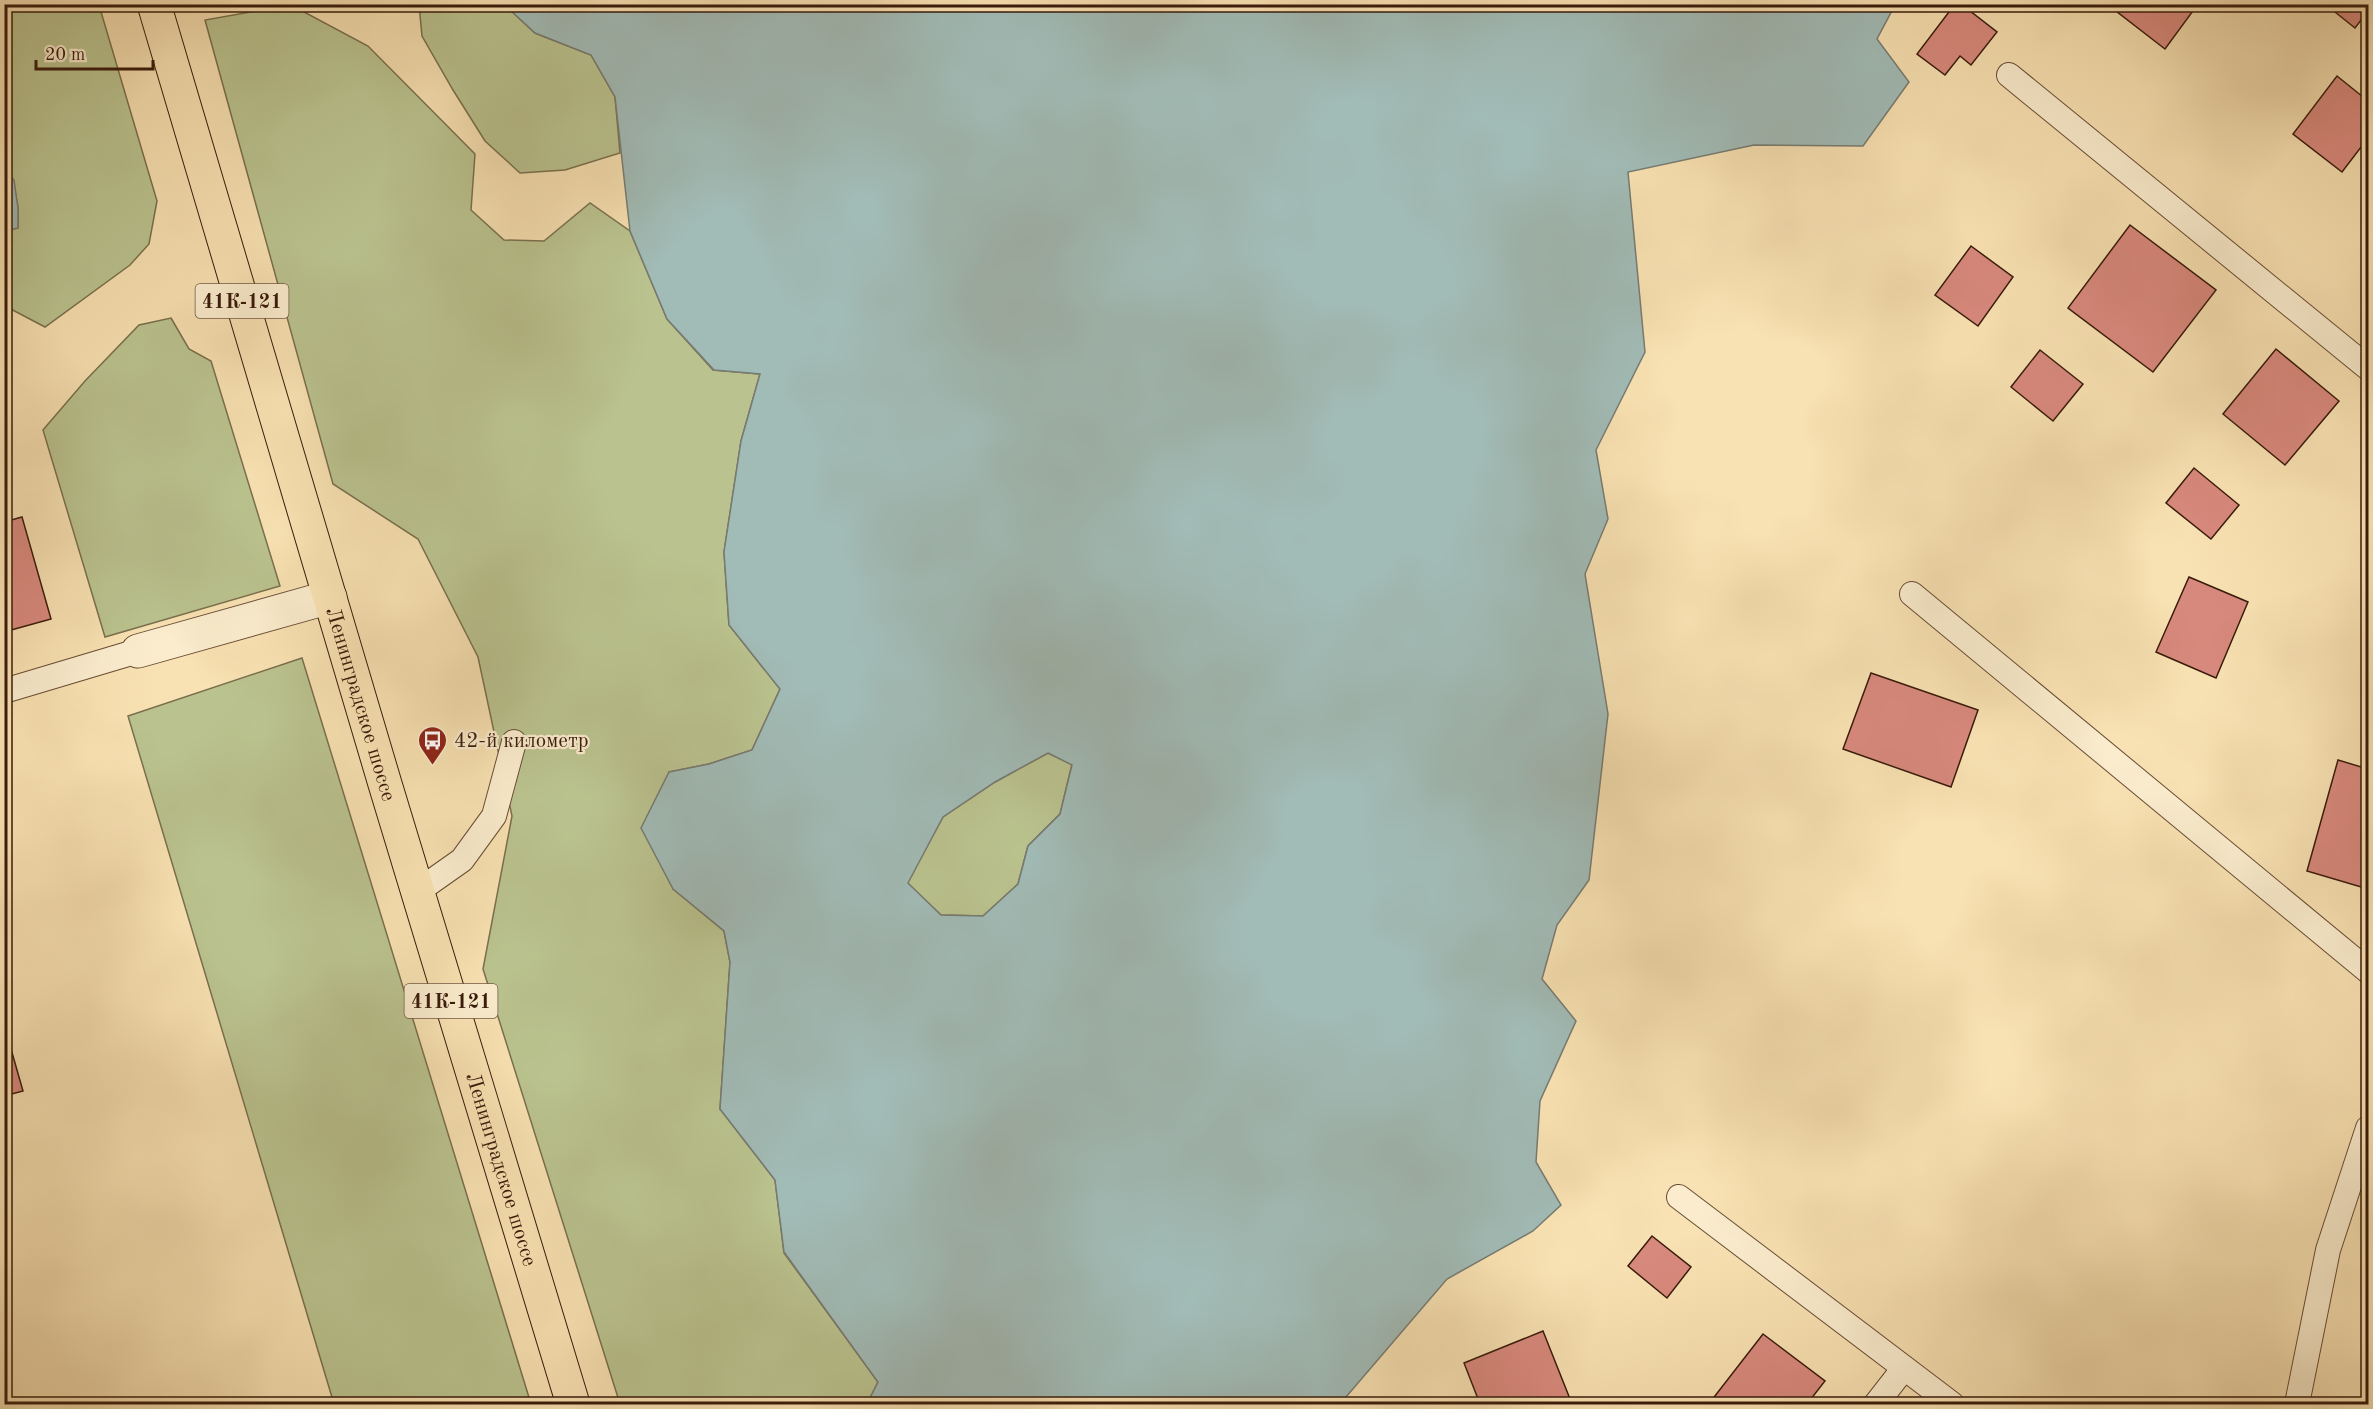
<svg xmlns="http://www.w3.org/2000/svg" width="2373" height="1409" viewBox="0 0 2373 1409" font-family="'Old Standard TT',serif">
<style>
.green{fill:#bac38f;stroke:#7a6f4d;stroke-width:1.5}
.water{fill:#a1bbb6;stroke:#777b72;stroke-width:1.5;fill-rule:evenodd}
.building{fill:#d8897d;stroke:#391b0b;stroke-width:1.5}
.lines{fill:none;stroke-linecap:round;stroke-linejoin:round}
.lane-casing{stroke:#694c35;stroke-width:26}
.street-casing{stroke:#694c35;stroke-width:35}
.primary-casing{stroke:#391b0b;stroke-width:35}
.lane{stroke:#faeccd;stroke-width:24}
.street{stroke:#faeccd;stroke-width:33}
.primary{stroke:#f8e1b2;stroke-width:33}
.labels{text-anchor:middle;stroke-width:4.5;stroke-linejoin:round;paint-order:stroke}
.shield{fill:#faeccd;stroke:#735a45;stroke-width:1.5}
.shield-label{font-size:20px;font-weight:bold;fill:#391b0b}
.street-label{font-size:21px;fill:#391b0b;stroke:#faeccd}
.poi-label{font-size:21px;fill:#391b0b;stroke:#faeccd;text-anchor:start}
</style>
<rect width="100%" height="100%" fill="#f8e1b2"/>
<filter id="stains"><feTurbulence type="fractalNoise" baseFrequency=".00333" numOctaves="4"/><feColorMatrix values="0 0 0 0 .2 0 0 0 0 .09 0 0 0 0 .02 0 0 0 .5 -.17"/></filter>
<radialGradient id="worn" r=".72"><stop offset=".6" stop-color="#630" stop-opacity="0"/><stop offset="1" stop-color="#630" stop-opacity=".3"/></radialGradient>
<g class="green">
<polygon points="5,5 99,5 157,201 149,244 130,265 45,327 5,306 5,231 18,228 18,208 13,180 5,169"/>
<polygon points="291,5 368,46 475,154 471,210 504,240 544,241 590,203 630,231 667,319 713,370 760,374 741,441 724,552 729,625 780,689 752,750 709,764 669,772 673,889 724,931 730,962 720,1109 775,1180 784,1253 878,1382 867,1404 620,1404 483,969 512,816 478,657 418,539 333,484 205,20"/>
<polygon points="419,5 509,5 509,9 535,33 591,55 615,97 620,153 565,170 520,173 485,141 453,90 422,36"/>
<polygon points="171,318 189,349 211,361 280,586 105,637 43,430 85,381 139,325"/>
<polygon points="302,658 531,1404 334,1404 128,716"/>
<polygon points="1048,753 1072,764 1060,814 1028,846 1018,884 983,916 941,915 907,883 943,817 995,782"/>
</g>
<g class="water">
<path d="M 509,4 L 1895,5 L 1877,39 L 1909,82 L 1863,146 L 1754,145 L 1628,172 L 1645,352 L 1596,450 L 1608,519 L 1585,574 L 1608,714 L 1589,880 L 1557,925 L 1542,979 L 1576,1021 L 1540,1101 L 1536,1162 L 1561,1205 L 1533,1231 L 1447,1279 L 1340,1404 L 867,1404 L 878,1382 L 784,1252 L 775,1180 L 720,1109 L 730,962 L 724,931 L 673,889 L 641,828 L 669,772 L 709,764 L 752,750 L 780,689 L 729,625 L 724,552 L 741,441 L 760,374 L 714,370 L 667,319 L 630,231 L 615,97 L 591,55 L 535,33 L 509,9 ZM 1048,753 L 1072,765 L 1060,814 L 1028,846 L 1018,884 L 983,916 L 941,915 L 908,883 L 943,817 L 995,782 Z"/>
<polygon points="4,169 14,180 18,208 18,228 5,231"/>
</g>
<g class="building">
<polygon points="1955,4 1961,4 1997,32 1971,65 1960,56 1945,75 1917,54"/>
<polygon points="2121,4 2198,4 2165,49 2116,11"/>
<polygon points="2325,4 2368,4 2368,11 2355,28"/>
<polygon points="2337,76 2368,101 2368,138 2342,172 2293,134"/>
<polygon points="2130,225 2216,290 2153,372 2068,308"/>
<polygon points="1971,246 2013,277 1978,326 1935,295"/>
<polygon points="2276,349 2339,401 2285,465 2223,414"/>
<polygon points="2040,350 2083,384 2053,421 2011,387"/>
<polygon points="2194,468 2239,505 2211,539 2166,503"/>
<polygon points="22,517 51,619 4,632 4,522"/>
<polygon points="2189,577 2248,602 2216,678 2156,652"/>
<polygon points="1871,673 1978,710 1951,787 1843,749"/>
<polygon points="2338,760 2368,769 2368,889 2307,871"/>
<polygon points="11,1049 23,1091 4,1096 4,1051"/>
<polygon points="1652,1236 1691,1267 1667,1298 1628,1266"/>
<polygon points="1543,1331 1572,1404 1480,1404 1464,1363"/>
<polygon points="1763,1334 1825,1381 1807,1404 1716,1404 1711,1401"/>
</g>
<g class="lines">
<defs>
<g id="lane">
<polyline points="2009,75 2368,368"/>
<polyline points="1912,594 2368,971"/>
<polyline points="4,691 138,651"/>
<polyline points="418,891 462,860 494,816 514,742"/>
<polyline points="1679,1197 1952,1404"/>
<polyline points="1876,1404 1904,1368"/>
<polyline points="2297,1404 2328,1250 2368,1128"/>
</g>
<polyline id="street" points="138,651 330,597"/>
<g id="primary">
<path id="s1" d="M 154,4 L 385,784 L 573,1404"/>
</g>
</defs>
<use href="#lane" class="lane-casing"/>
<use href="#street" class="street-casing"/>
<use href="#primary" class="primary-casing"/>
<use href="#lane" class="lane"/>
<use href="#street" class="street"/>
<use href="#primary" class="primary"/>
</g>
<defs>
<symbol id="bus-pin" viewBox="-11 -11 22 30"><path d="M0 17L-7.5 6A9.5 9.5 0 1 1 7.5 6Z" fill="#8f2418" stroke="#faeccd"/><path d="M-5-6H5V4H4V6H2V4H-2V6H-4V4H-5ZM-3.5-4V0h7V-4ZM-3.5 1.2v1.5H-2V1.2ZM2 1.2v1.5H3.5V1.2Z" fill="#fff"/></symbol>
</defs>
<g fill-rule="evenodd">
<use href="#bus-pin" x="416" y="724" width="33" height="45"/>
</g>
<g class="labels">
<g class="shield">
<rect x="195.5" y="284" width="93" height="34" rx="4.5"/>
<rect x="404.5" y="984" width="93" height="34" rx="4.5"/>
</g>
<g class="shield-label">
<text x="242" y="308">41К-121</text>
<text x="451" y="1008">41К-121</text>
</g>
<g class="street-label">
<text dy="7" stroke="none"><textPath href="#s1" startOffset="730">Ленинградское шоссе</textPath></text>
<text dy="7" stroke="none"><textPath href="#s1" startOffset="1216">Ленинградское шоссе</textPath></text>
</g>
<g class="poi-label">
<text x="454" y="747">42-й километр</text>
</g>
</g>
<rect width="2373" height="1409" fill="none" stroke="#f8e1b2" stroke-width="24"/>
<rect x="6" y="6" width="2361" height="1397" fill="none" stroke="#391b0b" stroke-width="3"/>
<rect x="12" y="12" width="2349" height="1385" fill="none" stroke="#391b0b" stroke-width="1.5"/>
<path d="M36 60v9h117v-9" fill="none" stroke="#391b0b" stroke-width="3"/>
<text x="45" y="60" font-size="18" fill="#391b0b" stroke="#faeccd" stroke-width="4.5" paint-order="stroke">20 m</text>
<rect width="100%" height="100%" filter="url(#stains)"/>
<rect width="100%" height="100%" fill="url(#worn)"/>
</svg>
